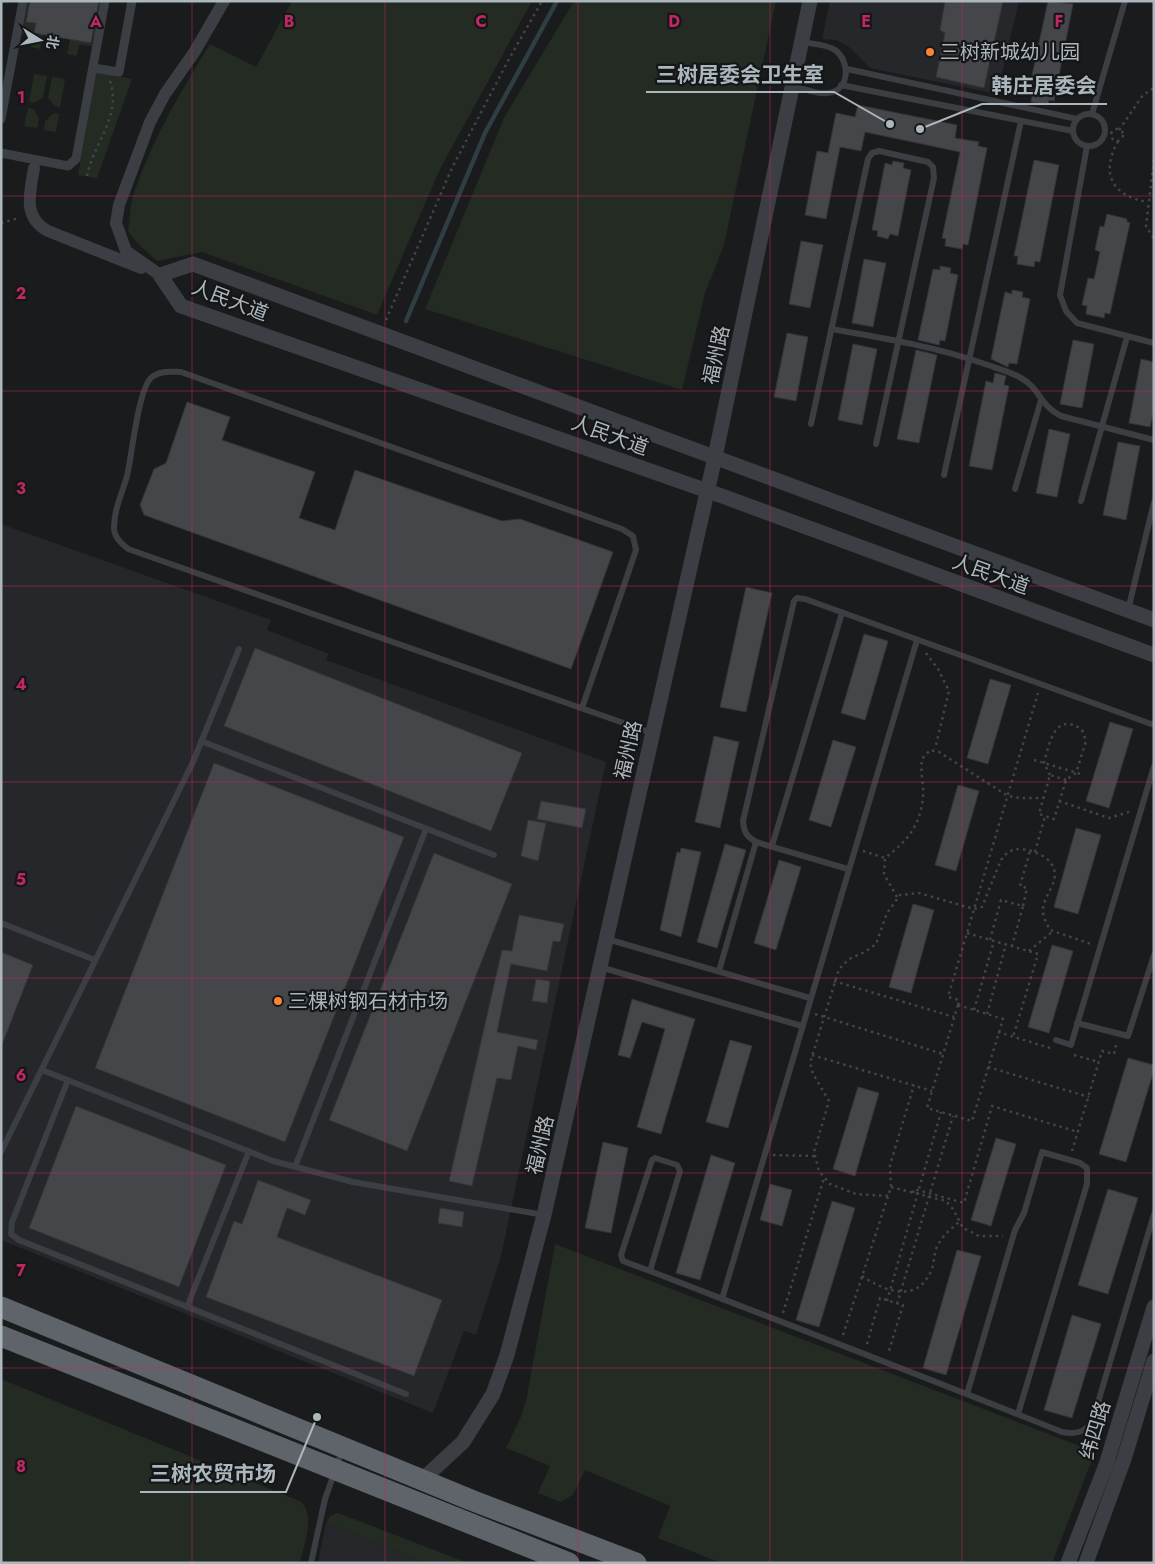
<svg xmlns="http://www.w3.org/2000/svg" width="1155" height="1564" viewBox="0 0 1155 1564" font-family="Jost,'Noto Sans SC',sans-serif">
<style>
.built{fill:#26272a}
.green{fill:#232b22}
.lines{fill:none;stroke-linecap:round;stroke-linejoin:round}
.stream{stroke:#2f3e42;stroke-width:4.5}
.building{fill:#44464a;stroke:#343539}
.path{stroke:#414549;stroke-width:2.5;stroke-dasharray:2.5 4;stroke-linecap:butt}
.service{stroke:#3b3e42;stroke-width:6}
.pedestrian{stroke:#3b3e42;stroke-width:9}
.minor{stroke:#3b3e42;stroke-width:12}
.tertiary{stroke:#3b3e42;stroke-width:15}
.trunk{stroke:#5f646a;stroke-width:21}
.grid{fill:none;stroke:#c02865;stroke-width:1;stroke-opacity:0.55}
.poi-dot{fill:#fb8434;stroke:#151618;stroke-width:2}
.labels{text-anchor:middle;stroke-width:4.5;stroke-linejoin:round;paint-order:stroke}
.poi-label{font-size:20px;fill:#acb6bd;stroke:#151618;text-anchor:start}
.street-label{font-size:20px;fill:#acb6bd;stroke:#151618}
.grid-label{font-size:16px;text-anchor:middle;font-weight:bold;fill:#c02865;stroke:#151618;stroke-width:4.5;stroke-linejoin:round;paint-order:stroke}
.leader{fill:none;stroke:#acb6bd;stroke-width:2}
.callout-dot{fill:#acb6bd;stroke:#151618;stroke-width:2}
.callout-label{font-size:21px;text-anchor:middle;font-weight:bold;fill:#acb6bd;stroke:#151618;stroke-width:4.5;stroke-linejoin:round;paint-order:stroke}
</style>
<rect width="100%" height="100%" fill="#1a1b1d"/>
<g class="built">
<polygon points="830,1 1019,1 997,94 870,68 849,47 836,40 822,39"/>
<polygon points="1,524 271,620 267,630 329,654 326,660 606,762 501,1256 476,1335 464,1331 433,1413 1,1240"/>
<polygon points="326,1523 424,1563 318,1563"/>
</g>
<g class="green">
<polygon points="26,1 30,1 26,22 36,23 34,33 43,35 40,49 31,47 33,36 21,34"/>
<polygon points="99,1 102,1 92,46 79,45 77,56 67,54 70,39 92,43"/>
<path d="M 292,1 L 532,1 L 440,169 L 377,315 L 202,252 L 157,261 L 137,243 L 128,231 C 130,220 130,207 133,196 C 151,142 180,92 210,44 L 256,67 Z"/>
<polygon points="574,1 776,1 724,245 705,293 682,390 425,309 504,118"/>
<polygon points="96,72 132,79 97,178 78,175"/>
<polygon points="34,74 47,76 43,98 34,103 29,102"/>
<polygon points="52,77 65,79 60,107 55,106 48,98"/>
<polygon points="28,108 34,109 39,119 37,128 24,126"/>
<polygon points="54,113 59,114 56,132 44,130 45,121"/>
<polygon points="555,1244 1095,1452 1052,1563 721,1563 658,1538 670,1506 585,1470 573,1495 560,1502 538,1493 550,1466 506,1448 520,1419 526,1401"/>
<path d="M 1,1379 L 302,1502 C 315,1518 304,1544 300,1563 L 1,1563 Z"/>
<polygon points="337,1513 346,1516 468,1563 424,1563 326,1523 330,1516"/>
</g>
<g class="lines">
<polyline class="stream" points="406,321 485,133 557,1"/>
</g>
<g class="building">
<polygon points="30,1 99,1 91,43 34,33 36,23 26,22"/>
<polygon points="945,1 1003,1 984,88 936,77 945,33 940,30"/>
<polygon points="1048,1 1073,4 1054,101 1049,100 1048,105 1031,102 1032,95 1028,94"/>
<polygon points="858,105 957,125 955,138 979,142 978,146 987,148 968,245 963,244 962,249 945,246 946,239 942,238 960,152 865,132 861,151 840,147 826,219 805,215 817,151 828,153 836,113 855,117"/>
<polygon points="1034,160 1059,165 1040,262 1035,261 1034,267 1017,264 1018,256 1014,256"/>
<polygon points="893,161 904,163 903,168 911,170 898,236 890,234 888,239 877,236 878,231 872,230 885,163 892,165"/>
<polygon points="1107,214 1127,219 1127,222 1130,223 1110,314 1105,313 1104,318 1086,314 1087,306 1082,305 1088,278 1094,279 1100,252 1095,250 1100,226 1104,227"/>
<polygon points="801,241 823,245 810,308 789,304"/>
<polygon points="864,259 886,263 873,327 852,323"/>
<polygon points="940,266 951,268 950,273 958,275 945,341 940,340 939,345 918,340 933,269 940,270"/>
<polygon points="1012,290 1023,292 1022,297 1030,299 1017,364 1009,363 1008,367 991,359 1005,292 1012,294"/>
<polygon points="787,333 808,337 796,401 774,397"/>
<polygon points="1073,340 1094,344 1082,408 1060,404"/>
<polygon points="853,344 877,349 862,425 838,420"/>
<polygon points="916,350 937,355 919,443 897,439"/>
<polygon points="1141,359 1154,362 1154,409 1150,427 1129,423"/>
<polygon points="995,373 1006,376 1004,385 1009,386 992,470 969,466 986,381 993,383"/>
<polygon points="187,402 230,417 222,440 315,472 299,518 335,530 355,470 502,521 520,519 613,552 571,669 144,515 140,505 154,469 166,463"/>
<polygon points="1049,429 1070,434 1057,497 1036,493"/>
<polygon points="1118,442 1140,446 1126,520 1103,515"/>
<polygon points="746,587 772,593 746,712 720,707"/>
<polygon points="864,634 888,641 865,720 841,713"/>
<polygon points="255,648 522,753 491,831 224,726"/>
<polygon points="990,679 1011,685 988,764 967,758"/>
<polygon points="1110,722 1133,729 1109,808 1086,801"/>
<polygon points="714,736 739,742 720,828 695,822"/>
<polygon points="833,740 856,747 831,827 809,820"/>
<polygon points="214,763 404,837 285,1142 95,1068"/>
<polygon points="958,785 979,791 956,871 935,865"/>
<polygon points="541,801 586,809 582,828 537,819"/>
<polygon points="528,820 546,823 538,861 521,856"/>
<polygon points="1076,828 1101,835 1078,914 1054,907"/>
<polygon points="725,844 746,850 717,948 697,942"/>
<polygon points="681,848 701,852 681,937 660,930 677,852 680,853"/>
<polygon points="434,853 512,884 407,1151 329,1120"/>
<polygon points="779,860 801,867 776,950 754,943"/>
<polygon points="913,904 934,910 911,993 889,987"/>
<polygon points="519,915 564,924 560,942 553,941 547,971 511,964 497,1032 538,1040 536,1050 518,1046 511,1080 497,1078 472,1186 449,1181 502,950 512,951"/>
<polygon points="1052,945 1073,951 1049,1033 1028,1027"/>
<polygon points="1,952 33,965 2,1045 1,1044"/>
<polygon points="536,979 550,981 547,1003 532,1001"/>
<polygon points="632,999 695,1019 661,1134 637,1127 665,1029 642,1022 630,1058 618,1055"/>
<polygon points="730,1040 752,1046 728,1128 706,1122"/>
<polygon points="1128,1058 1154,1065 1154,1070 1126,1162 1099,1154"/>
<polygon points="858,1087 879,1093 855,1176 833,1169"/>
<polygon points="76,1106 226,1165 179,1287 29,1228"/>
<polygon points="996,1138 1016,1144 991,1226 971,1220"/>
<polygon points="603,1142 628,1148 611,1233 585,1228"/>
<polygon points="711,1155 735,1163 700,1280 676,1273"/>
<polygon points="258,1180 311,1200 305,1215 287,1208 277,1237 442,1300 414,1376 206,1297 234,1221 242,1224"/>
<polygon points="770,1184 792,1190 782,1226 760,1220"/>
<polygon points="1108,1189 1138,1198 1108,1294 1078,1285"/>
<polygon points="832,1201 855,1208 819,1327 796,1320"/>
<polygon points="440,1208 464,1212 462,1227 438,1223"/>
<polygon points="957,1250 981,1256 946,1375 923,1368"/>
<polygon points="1072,1315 1101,1324 1072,1418 1044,1410"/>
</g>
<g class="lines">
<g class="path">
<circle cx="1117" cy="135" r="6"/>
<polyline points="1119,130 1143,95 1154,88"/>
<path d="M 1118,141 C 1100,174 1112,196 1148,202"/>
<polyline points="1154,160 1146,226 1154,239"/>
<path d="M 87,176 C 93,144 122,116 110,81"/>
<polyline points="1,223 19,218"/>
<polyline points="386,320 452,168 509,59 542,1"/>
<polyline points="926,653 938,669 949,691 935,749"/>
<polyline points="1034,760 1084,775"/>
<path d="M 1050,775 L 1044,763 C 1049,744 1055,710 1082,730 L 1086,741 L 1076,773 L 1066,780 L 1054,819 L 1039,814 L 1050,775 L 1066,780"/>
<polyline points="1059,801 1109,818 1129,812"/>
<polyline points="863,851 885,858"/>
<polyline points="1035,852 1045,816"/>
<path d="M 897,897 L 884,874 L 885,858 C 907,841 920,827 923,797 C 924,784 920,772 922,759 L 930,750 L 939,752 L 1008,796 L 1020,798 L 1043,798"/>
<polyline points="1023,906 1027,888 1020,886 1030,851"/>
<polyline points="967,933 1038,954 1013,1037"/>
<polyline points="990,940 1001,900 1023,906 1012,946"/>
<polyline points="1029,951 1052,932"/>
<polyline points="834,981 954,1017"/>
<polyline points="958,1005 959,1000 948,997 1038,693"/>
<polygon points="958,1005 1003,1019 972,1121 927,1108"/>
<polyline points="974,1010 994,941"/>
<polyline points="815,1014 943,1054"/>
<polyline points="987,1014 1006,944"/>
<polyline points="998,1032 1050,1048"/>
<polyline points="812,1055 932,1091"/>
<polyline points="1074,1055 1099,1062"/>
<polyline points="988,1067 1089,1097"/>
<polyline points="1072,1151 1102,1051 1114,1054 1117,1041"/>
<polyline points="773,1155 814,1156"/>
<polyline points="891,1187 946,1201 953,1209 963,1228 979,1236 1003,1236"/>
<polyline points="913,1193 914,1189 964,1203 992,1106 1078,1132"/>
<path d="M 888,1196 L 856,1194 L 830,1184 L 819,1171 L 814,1152 L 829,1101 L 813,1074 L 810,1063 L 839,969 L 849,959 L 865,952 L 876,944 L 887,913 L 900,895 L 919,893 L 974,909 L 982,907 L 1001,860 C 1006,853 1011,849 1021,849 C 1040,851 1063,863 1052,886 C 1048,895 1043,901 1043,911 C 1043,918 1047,924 1050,930 L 1091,944"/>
<path d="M 862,1276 C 884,1291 917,1304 931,1271 C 935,1263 933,1253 938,1245 C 943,1235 951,1229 959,1222"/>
<polyline points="887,1301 941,1112"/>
<polyline points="897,1304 953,1116"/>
<polyline points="783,1313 824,1178"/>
<polyline points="843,1335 891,1187 890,1165 914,1085"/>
<polyline points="867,1344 880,1298 903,1305 888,1354"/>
</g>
<g class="service">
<polyline points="847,69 1077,119"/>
<polyline points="841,85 1073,131"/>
<path d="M 792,86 C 802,88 817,95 827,93 C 850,91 851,62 835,50 C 827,44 811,44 801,42"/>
<circle cx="1089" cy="130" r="16"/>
<polyline points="1092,114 1125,1"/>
<polyline points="1087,146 1060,295 1066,311 1077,323 1154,343"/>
<path d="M 831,329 C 884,338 937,347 988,365 C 999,369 1011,372 1021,378 C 1040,388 1039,405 1061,416 L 1154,440"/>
<polyline points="811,424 868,159 872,153 879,151 928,162 933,167 934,178 876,444"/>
<polyline points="944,475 1021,121"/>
<polyline points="1015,489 1041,400"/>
<polyline points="1081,501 1127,337"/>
<polyline points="1128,610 1154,502"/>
<path d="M 582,708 L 636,550 L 633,536 L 622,529 L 181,372 C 171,372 161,370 152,377 C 138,388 132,456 127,476 C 122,494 114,509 114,528 C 114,537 121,543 128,549 L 652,733"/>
<polyline points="201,741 494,855"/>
<polyline points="772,846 842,613"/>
<path d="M 848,869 L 756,842 C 746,836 744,832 743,821 L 794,601 L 797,598 L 805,599 L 1154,725"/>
<polyline points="1,923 95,960"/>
<polyline points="607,939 810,998"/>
<polyline points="600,967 802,1026"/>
<polyline points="719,971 756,842"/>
<polyline points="1077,1023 1128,1036 1154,955"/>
<polyline points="1056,1040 1071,1045 1154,766"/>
<polyline points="42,1070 273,1161 353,1182 544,1215"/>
<polyline points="68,1080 12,1222 11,1234 19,1240 406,1394"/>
<polyline points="1,1152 193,762 239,649"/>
<polyline points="295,1167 426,829"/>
<path d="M 650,1271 L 680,1171 L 677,1165 L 655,1158 L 652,1160 L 621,1255 L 623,1261 L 650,1271 C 787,1324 925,1377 1062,1432 C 1078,1435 1088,1432 1094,1416 L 1154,1214"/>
<polyline points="722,1299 917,640"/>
<polyline points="187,1307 249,1151"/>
<polyline points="967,1394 1015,1230 1024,1213 1042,1152 1080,1163 1087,1168 1087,1184 1018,1414"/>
<polyline points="311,1563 325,1499 342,1451"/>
</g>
<g class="pedestrian">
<polyline points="93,68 119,72 132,1"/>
<polyline points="1,119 23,1"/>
<polyline points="1,153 68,166 76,159 105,1"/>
</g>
<g class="minor">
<path d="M 34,168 C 30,193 22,217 48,231 L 141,268"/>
<polyline points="160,275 126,251 116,223 119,205 150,122 165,94 195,51 224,1"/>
</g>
<g class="tertiary">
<polyline points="1154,620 193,264 160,275 181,306 722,496 1154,655"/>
<polyline points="422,1480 463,1442 493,1394 507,1355 544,1215 715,457 810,1"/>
<polyline points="1068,1563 1106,1465 1154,1307"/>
<polyline points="1086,1563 1124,1459 1154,1361"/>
</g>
<g class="trunk">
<polyline points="1,1307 471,1500 636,1563"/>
<polyline points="1,1336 569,1563"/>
</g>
</g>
<path class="grid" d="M 192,1 L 192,1563M 385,1 L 385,1563M 578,1 L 578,1563M 770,1 L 770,1563M 962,1 L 962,1563M 1,196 L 1154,196M 1,391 L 1154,391M 1,586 L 1154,586M 1,782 L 1154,782M 1,978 L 1154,978M 1,1173 L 1154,1173M 1,1368 L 1154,1368"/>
<g class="poi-dot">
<circle cx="930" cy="52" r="5"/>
<circle cx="278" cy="1001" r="5"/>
</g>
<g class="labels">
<g class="poi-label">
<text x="940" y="59">三树新城幼儿园</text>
<text x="288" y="1008">三棵树钢石材市场</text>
</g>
<g class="street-label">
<text transform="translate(230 300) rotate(21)" y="7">人民大道</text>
<text transform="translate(716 355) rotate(-78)" y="7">福州路</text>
<text transform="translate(610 435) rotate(20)" y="7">人民大道</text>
<text transform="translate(991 574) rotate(20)" y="7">人民大道</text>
<text transform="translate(628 750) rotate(-77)" y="7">福州路</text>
<text transform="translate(540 1145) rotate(-77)" y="7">福州路</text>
<text transform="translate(1095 1430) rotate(-73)" y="7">纬四路</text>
</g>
</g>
<g class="grid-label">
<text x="96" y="27">A</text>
<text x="289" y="27">B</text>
<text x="481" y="27">C</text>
<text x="674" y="27">D</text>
<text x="866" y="27">E</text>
<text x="1059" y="27">F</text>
<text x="21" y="103">1</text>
<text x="21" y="299">2</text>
<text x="21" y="494">3</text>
<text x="21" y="690">4</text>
<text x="21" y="885">5</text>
<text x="21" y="1081">6</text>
<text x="21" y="1276">7</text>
<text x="21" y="1472">8</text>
</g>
<path class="leader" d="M890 124L834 92H646M920 129L982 104H1107M317 1417L286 1492H140"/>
<g class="callout-dot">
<circle cx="890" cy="124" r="5"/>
<circle cx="920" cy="129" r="5"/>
<circle cx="317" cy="1417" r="5"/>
</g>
<g class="callout-label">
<text x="740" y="82">三树居委会卫生室</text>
<text x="1044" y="93">韩庄居委会</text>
<text x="213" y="1481">三树农贸市场</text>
</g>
<rect width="1155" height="1564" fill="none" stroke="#acb6bd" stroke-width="5"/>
<g transform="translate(40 40) rotate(100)" stroke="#151618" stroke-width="4" paint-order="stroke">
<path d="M0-4L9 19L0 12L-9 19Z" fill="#acb6bd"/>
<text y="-8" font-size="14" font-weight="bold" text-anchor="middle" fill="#acb6bd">北</text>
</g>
</svg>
